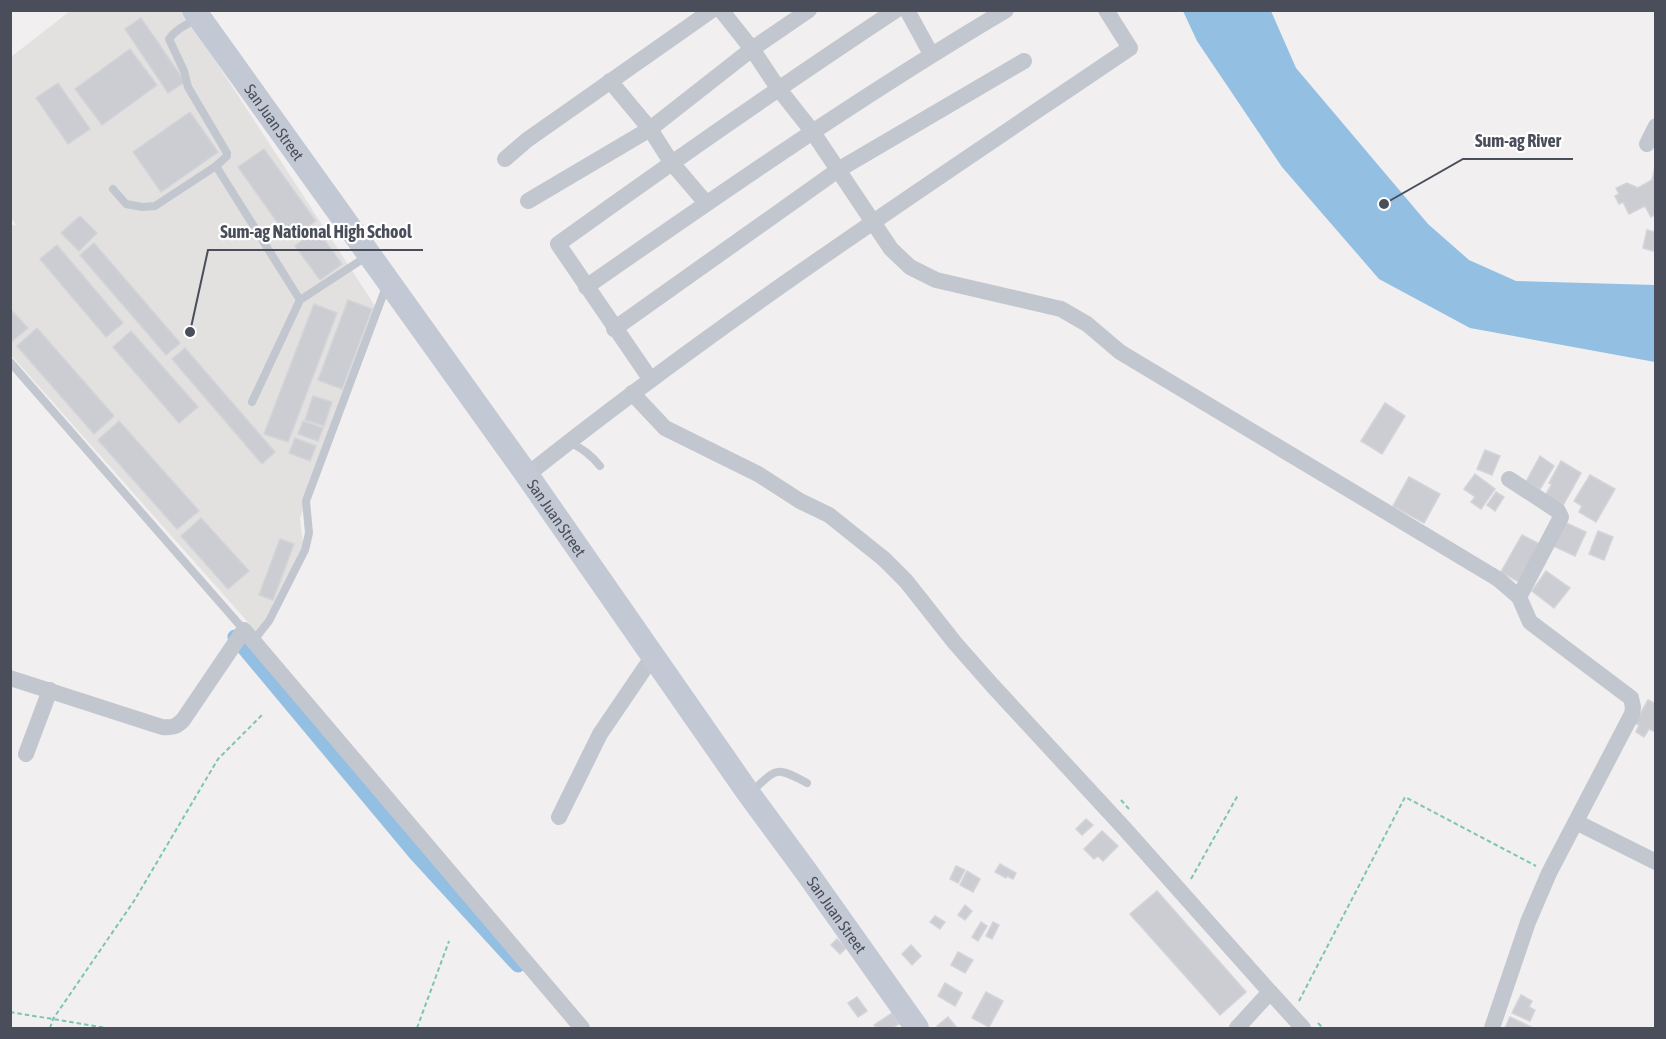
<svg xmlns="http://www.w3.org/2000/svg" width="1666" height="1039" viewBox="0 0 1666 1039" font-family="'Asap Condensed',sans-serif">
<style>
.education{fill:#e2e1e0}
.water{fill:#93bfe3}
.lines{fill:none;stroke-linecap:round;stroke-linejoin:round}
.canal{stroke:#93bfe3;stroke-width:15}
.building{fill:#cccdd3;stroke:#d3d4d9;stroke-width:1.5}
.path{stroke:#7dc5b2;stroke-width:2;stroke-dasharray:4.5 3;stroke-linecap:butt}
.service{stroke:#c1c6cf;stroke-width:8}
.minor{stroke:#c1c6cf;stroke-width:16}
.secondary{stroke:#c3c8d5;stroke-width:24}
.labels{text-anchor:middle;stroke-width:4.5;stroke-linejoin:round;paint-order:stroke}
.street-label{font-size:16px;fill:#494e5a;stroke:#fff}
.leader{fill:none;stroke:#494e5a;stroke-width:2}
.callout-dot{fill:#494e5a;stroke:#fff;stroke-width:2}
.callout-label{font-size:18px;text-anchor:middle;font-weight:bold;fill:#494e5a;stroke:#fff;stroke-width:4.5;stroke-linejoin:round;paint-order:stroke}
</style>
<rect width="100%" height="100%" fill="#f1efef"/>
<polygon class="education" points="70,11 183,11 377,309 300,518 303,544 262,638 11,355 10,226 16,225 11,217 11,57"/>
<polygon class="water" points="1183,11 1271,11 1296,68 1428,224 1469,260 1516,281 1655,285 1655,362 1470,328 1379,279 1282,167 1197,41"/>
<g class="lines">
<polyline class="canal" points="235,637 416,854 518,965"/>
</g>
<g class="building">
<polygon points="141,18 185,82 168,93 125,29"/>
<polygon points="130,49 157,85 102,125 75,89"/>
<polygon points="58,83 90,129 68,144 36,98"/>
<polygon points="190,112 218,152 161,192 133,152"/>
<polygon points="264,149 316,221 289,239 238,167"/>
<polygon points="1656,162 1656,214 1651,217 1645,206 1629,214 1623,202 1619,204 1615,196 1619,194 1616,188 1627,183 1638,188 1652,180"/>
<polygon points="80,216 97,233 79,251 61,233"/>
<polygon points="317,230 342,264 320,280 295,246"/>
<polygon points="1647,230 1656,232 1656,241 1653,251 1643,248"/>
<polygon points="94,243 180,343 166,355 80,255"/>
<polygon points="57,245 123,323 106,337 40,259"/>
<polygon points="348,300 372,309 342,389 318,380"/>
<polygon points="314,304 337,313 288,442 264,434"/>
<polygon points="10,309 28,328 11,342 10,341"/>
<polygon points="37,328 114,416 94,434 17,346"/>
<polygon points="131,331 198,407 179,423 113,347"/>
<polygon points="185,348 275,452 262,464 172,359"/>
<polygon points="313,396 332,402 324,426 305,420"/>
<polygon points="1385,403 1405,416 1382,454 1361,441"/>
<polygon points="119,421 199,511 177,529 98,440"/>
<polygon points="303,421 323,428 318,441 298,434"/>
<polygon points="295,438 316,446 310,461 289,453"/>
<polygon points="1485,450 1500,456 1492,475 1477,469"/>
<polygon points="1540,456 1554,466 1540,489 1526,482"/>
<polygon points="1561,461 1581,473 1561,509 1543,499 1552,484 1549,483"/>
<polygon points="1475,474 1495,489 1481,509 1471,502 1475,497 1464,489"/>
<polygon points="1590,475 1615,489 1596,522 1579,512 1582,506 1574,501"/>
<polygon points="1409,477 1440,494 1424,523 1393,506"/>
<polygon points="1496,492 1504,497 1495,511 1487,505"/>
<polygon points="201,518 249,571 228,589 181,536"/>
<polygon points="1562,521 1586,532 1575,556 1551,545"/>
<polygon points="1598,531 1613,537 1604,560 1589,554"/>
<polygon points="1522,535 1540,544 1519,582 1501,572"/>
<polygon points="280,539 294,544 273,600 259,595"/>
<polygon points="1546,571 1570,588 1554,608 1532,591"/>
<polygon points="1648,700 1656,704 1656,732 1649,729 1644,737 1636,732 1639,725 1635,723"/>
<polygon points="1086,819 1093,825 1082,835 1076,829"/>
<polygon points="1102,831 1118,846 1103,861 1098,856 1094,859 1084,849"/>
<polygon points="1000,864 1016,873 1013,879 1007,876 1006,878 995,872"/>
<polygon points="956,866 965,870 958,883 950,879"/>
<polygon points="967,871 980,879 973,892 960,885"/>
<polygon points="1157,891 1246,992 1220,1015 1130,914"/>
<polygon points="965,905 972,911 965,920 958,915"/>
<polygon points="935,916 945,922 940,929 930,922"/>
<polygon points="981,922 987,926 978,941 972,937"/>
<polygon points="993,922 999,925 992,939 986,936"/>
<polygon points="837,939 846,948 840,954 831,945"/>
<polygon points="911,945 921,956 912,965 902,954"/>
<polygon points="958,952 973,960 965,973 951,965"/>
<polygon points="945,983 962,993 955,1006 938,996"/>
<polygon points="986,992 1003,1001 989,1027 972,1018"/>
<polygon points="1521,995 1532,1001 1529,1007 1535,1010 1530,1021 1512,1013"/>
<polygon points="857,997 867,1011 858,1017 848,1003"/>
<polygon points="892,1013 899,1024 892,1028 877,1028 874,1025"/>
<polygon points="948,1017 957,1028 939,1028 937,1026"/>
<polygon points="1510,1017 1533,1028 1505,1028"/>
</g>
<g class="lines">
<g class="path">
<polyline points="1121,800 1129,809"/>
<polyline points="1191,879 1238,795"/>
<polyline points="1299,1001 1405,797 1536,866"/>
<polyline points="10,1012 107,1028"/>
<polyline points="1318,1023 1323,1028"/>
<polyline points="50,1028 53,1019 134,901 218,759 263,714"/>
<polyline points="417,1028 449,941"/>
</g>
<g class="service">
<polyline points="216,166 300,300"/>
<path d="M 113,189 L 126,204 L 142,207 L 155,206 L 216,166 L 227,156 L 227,153 L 188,87 L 184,71 L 169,39 C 176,29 188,23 199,19"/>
<polyline points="10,362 244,630"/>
<polyline points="252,402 300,300 369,255"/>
<path d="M 569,442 C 583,449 591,455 600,466"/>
<polyline points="253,641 269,621 305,550 309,533 306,501 386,287"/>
<path d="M 751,792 C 777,769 774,765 807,783"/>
</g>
<g class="minor">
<polyline points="721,10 752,49 778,88 812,131 891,249 910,267 936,280 1061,309 1087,324 1120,352 1498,579 1519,597 1530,622 1631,698 1633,707 1632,714 1549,873 1528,922 1492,1028"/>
<polyline points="907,10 931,54"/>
<polyline points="610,81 650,129 671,162 706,203"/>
<polyline points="1647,144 1656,126"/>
<polyline points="505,159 527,140 712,10"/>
<polyline points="528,201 650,129 752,49 809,10"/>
<path d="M 586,287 C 724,191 861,96 1006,10"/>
<polyline points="614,329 838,170 1024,61"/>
<path d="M 651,380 L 558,244 C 669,164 781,86 896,10"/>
<polyline points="632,393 665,428 758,474 800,501 829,515 884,559 906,581 955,643 992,685 1124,828 1270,992 1237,1028"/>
<path d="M 527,475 C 720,321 926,186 1130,48 L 1106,10"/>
<polyline points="1509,479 1558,511 1561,517 1519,597"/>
<path d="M 10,678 L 162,727 C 172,728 176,727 183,720 L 244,630 L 582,1028"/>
<polyline points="26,754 50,690"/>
<polyline points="559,817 600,734 653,656"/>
<polyline points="1576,822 1656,862"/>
<polyline points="1270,992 1303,1028"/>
</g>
<path class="secondary" id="s1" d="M 194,10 L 527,475 L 749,794 L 805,870 L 917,1028"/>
</g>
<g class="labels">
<g class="street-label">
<text dy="6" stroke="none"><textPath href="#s1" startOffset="138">San Juan Street</textPath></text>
<text dy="6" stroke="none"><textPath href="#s1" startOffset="624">San Juan Street</textPath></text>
<text dy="6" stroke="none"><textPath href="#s1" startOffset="1110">San Juan Street</textPath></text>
</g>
</g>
<path class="leader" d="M1384 204L1463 159H1573M190 332L208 250H423"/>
<g class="callout-dot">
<circle cx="1384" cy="204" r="6"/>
<circle cx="190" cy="332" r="6"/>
</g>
<g class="callout-label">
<text x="1518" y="147">Sum-ag River</text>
<text x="316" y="238">Sum-ag National High School</text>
</g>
<rect width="1666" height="1039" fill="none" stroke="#494e5a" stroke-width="24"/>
</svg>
